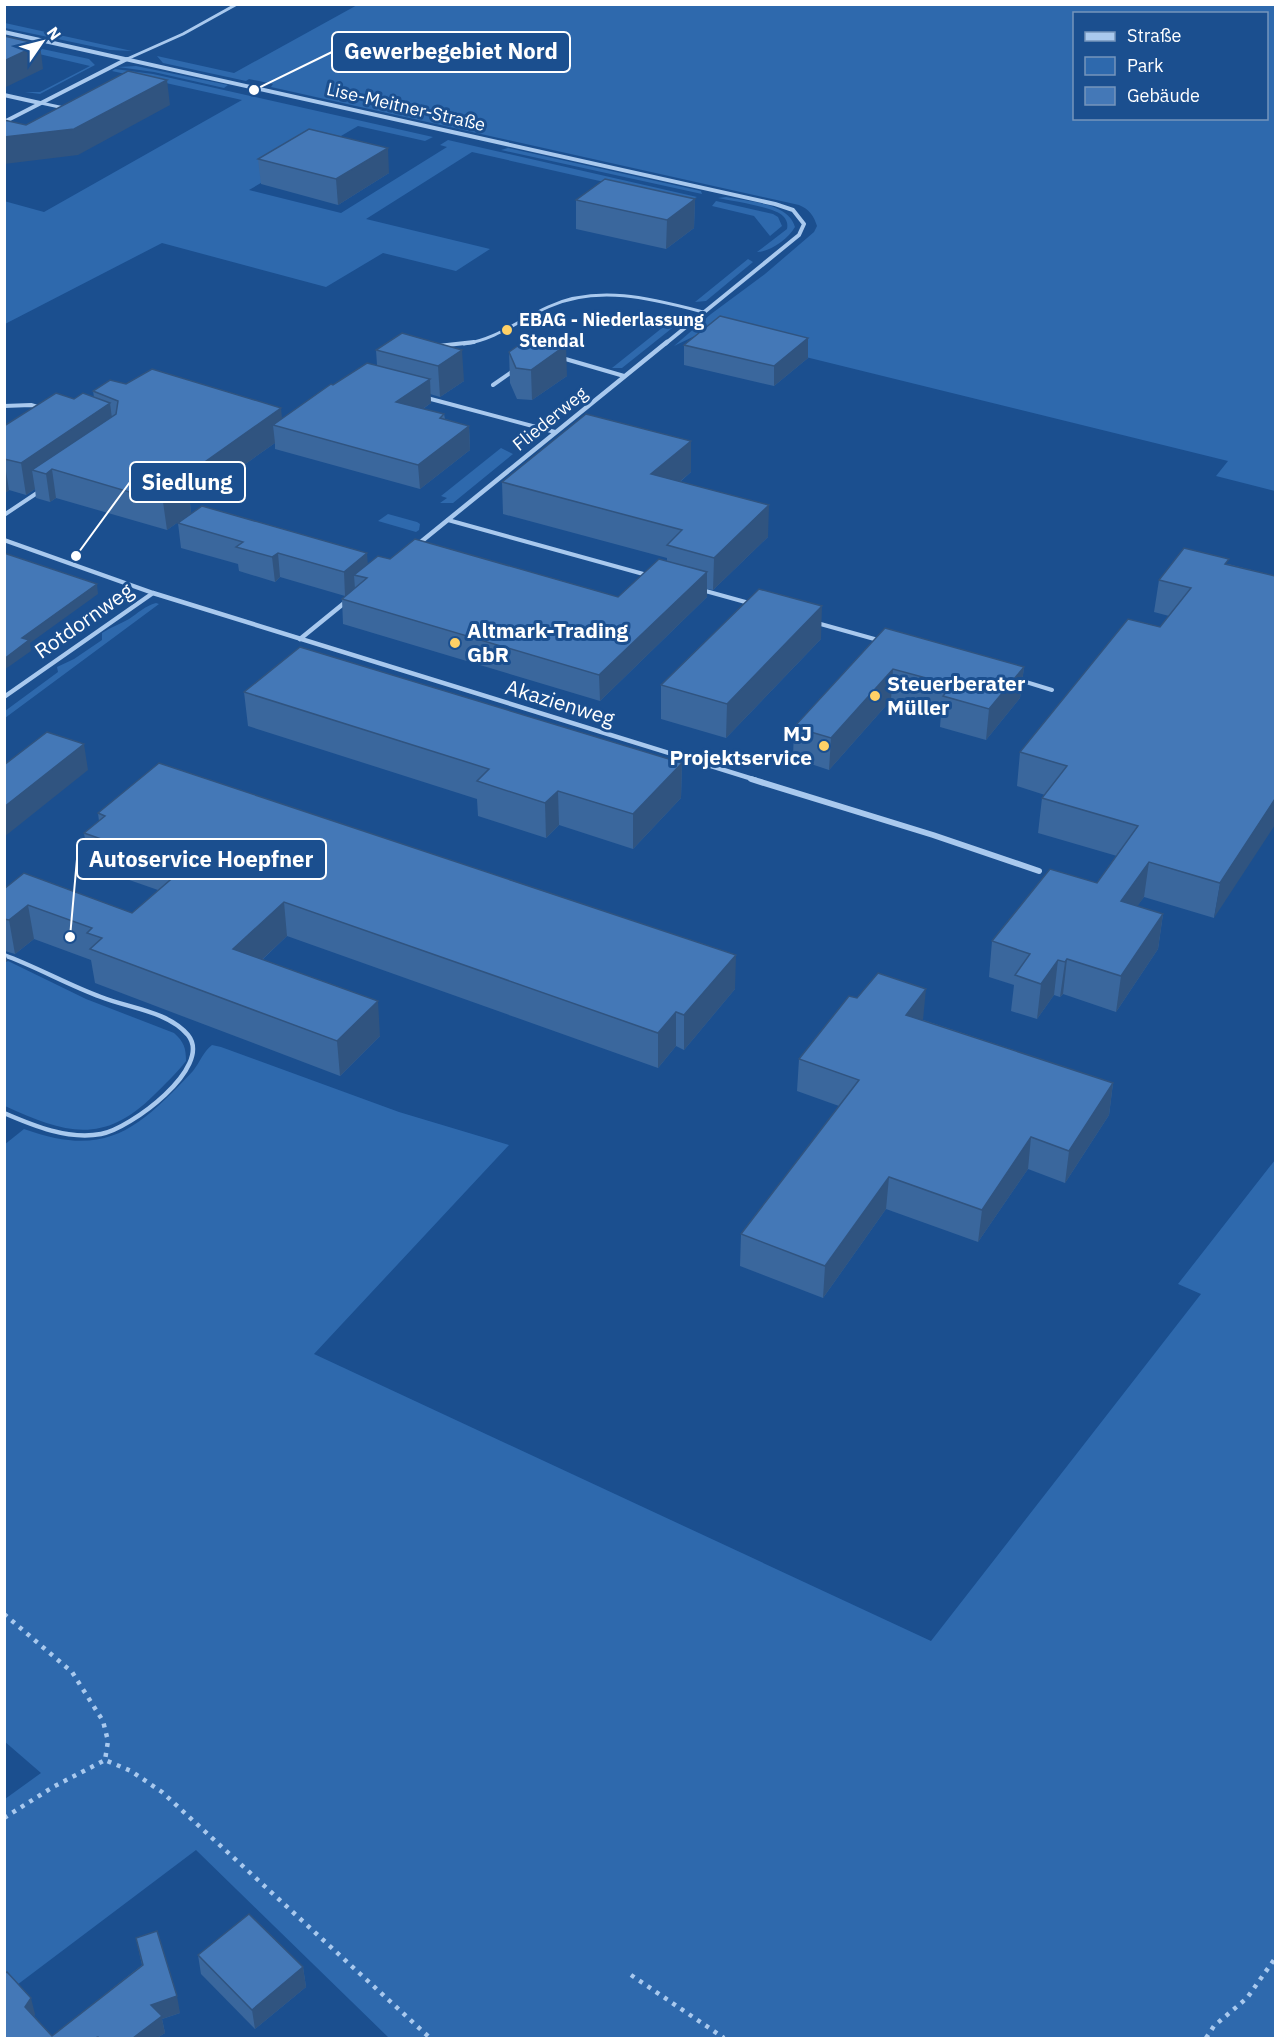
<svg xmlns="http://www.w3.org/2000/svg" width="1280" height="2043" viewBox="0 0 1280 2043" font-family="'IBM Plex Sans',sans-serif">
<style>
.green{fill:#2e69ad;fill-rule:evenodd}
.lines{fill:none;stroke-linecap:round;stroke-linejoin:round}
.path{stroke:#a9c9ee;stroke-width:4.5;stroke-dasharray:4 6;stroke-linecap:butt}
.service-far2{stroke:#a9c9ee;stroke-width:3}
.service-far1{stroke:#a9c9ee;stroke-width:4}
.service{stroke:#a9c9ee;stroke-width:4.5}
.minor-far2{stroke:#a9c9ee;stroke-width:4}
.minor-far1{stroke:#a9c9ee;stroke-width:4.5}
.minor{stroke:#a9c9ee;stroke-width:6}
.wall{fill:#3a679d}
.shaded-wall{fill:#305480}
.building{fill:#4478b7;stroke:#305480;stroke-width:1.5}
.poi-dot{fill:#ffd166;stroke:#1b4f8f;stroke-width:2}
.labels{text-anchor:middle;stroke-width:6;stroke-linejoin:round;paint-order:stroke}
.far-street-label{font-size:18px;fill:#fff;stroke:#1b4f8f}
.far-poi-label{font-size:18px;font-weight:bold;fill:#fff;stroke:#1b4f8f;text-anchor:start}
.street-label{font-size:21px;fill:#fff;stroke:#1b4f8f}
.poi-label{font-size:21px;font-weight:bold;fill:#fff;stroke:#1b4f8f;text-anchor:start}
.leader{fill:none;stroke:#fff;stroke-width:2}
.callout-dot{fill:#fff;stroke:#1b4f8f;stroke-width:2}
.callout{fill:#1b4f8f;stroke:#fff;stroke-width:2}
.callout-label{font-size:22px;text-anchor:middle;font-weight:bold;fill:#fff}
</style>
<rect width="100%" height="100%" fill="#1b4f8f"/>
<g class="green">
<path d="M 359,4 L 1275,5 L 1275,491 L 1216,476 L 1228,461 L 720,336 L 703,332 L 674,346 L 711,314 L 765,274 L 814,232 L 817,226 C 814,216 809,209 799,205 L 271,87 L 273,84 L 249,79 L 246,81 L 163,63 L 157,56 L 234,73 ZM 1074,14 L 1266,14 L 1266,118 L 1074,118 Z"/>
<polygon points="5,23 132,51 110,50 5,28"/>
<polygon points="5,41 89,59 95,65 40,94 25,92 40,92 90,66 5,46"/>
<polygon points="136,66 228,85 224,88 154,72 118,67"/>
<polygon points="115,69 153,74 433,137 425,141 358,126 249,190 341,213 447,147 440,145 448,140 697,197 688,201 472,152 366,219 490,249 456,271 383,253 326,287 162,243 5,324 4,201 44,212 242,100 112,71"/>
<polygon points="508,148 701,191 702,194 501,150"/>
<path d="M 726,197 C 748,202 788,202 795,227 C 788,239 770,252 757,252 L 787,229 C 788,224 787,220 783,216 C 775,207 732,201 718,198 Z"/>
<polygon points="716,201 773,214 778,217 782,226 770,236 754,216 712,206"/>
<polygon points="748,259 753,262 706,301 695,302"/>
<polygon points="677,316 681,321 622,368 612,368"/>
<polygon points="501,448 513,454 453,503 440,503 447,498 441,496"/>
<polygon points="388,514 417,522 420,524 419,530 416,532 378,521"/>
<path d="M 156,603 L 159,604 L 5,718 L 5,711 L 58,672 L 57,667 L 74,659 L 102,640 L 102,633 C 111,627 120,624 129,619 C 138,613 145,606 156,603 Z"/>
<path d="M 8,961 L 86,999 L 174,1033 C 184,1042 186,1048 186,1061 C 176,1074 165,1084 154,1095 C 103,1146 64,1133 5,1106 L 4,963 Z"/>
<path d="M 212,1045 L 221,1047 L 399,1112 L 509,1145 L 314,1354 L 931,1641 L 1201,1294 L 1178,1284 L 1275,1160 L 1275,2038 L 389,2038 L 196,1850 L 5,1994 L 5,1799 L 41,1773 L 4,1741 L 4,1145 L 24,1129 C 107,1159 138,1129 193,1071 C 200,1062 203,1052 212,1045 Z"/>
</g>
<g class="lines">
<g class="path">
<polyline points="4,1614 72,1672 103,1721 108,1741 105,1760 131,1771 162,1792 430,2038"/>
<polyline points="4,1818 53,1787 105,1760"/>
<polyline points="631,1975 724,2038"/>
<polyline points="1206,2038 1214,2026 1247,1998 1276,1957"/>
</g>
<g class="service-far2">
<polyline points="127,59 183,34 237,4"/>
<polyline points="41,103 64,108"/>
<path d="M 464,344 C 497,339 519,320 548,307 C 598,284 653,299 703,312"/>
</g>
<g class="service-far1">
<polyline points="438,346 474,342"/>
<polyline points="562,358 624,376"/>
<polyline points="493,385 513,371"/>
<polyline points="427,398 555,432"/>
<polyline points="4,406 31,405 41,408"/>
<polyline points="4,515 40,491"/>
<polyline points="448,520 647,575"/>
<polyline points="702,590 749,603"/>
<polyline points="817,623 878,640"/>
<polyline points="1016,679 1052,690"/>
</g>
<path class="service" d="M 4,955 C 37,967 68,985 101,997 C 128,1008 168,1011 188,1035 C 214,1067 130,1129 101,1134 C 68,1140 34,1126 4,1113"/>
<g class="minor-far2">
<polyline points="4,32 775,204 793,210 804,224 799,235 665,344"/>
<polyline points="4,95 40,103"/>
<polyline points="4,122 127,59"/>
</g>
<g class="minor-far1">
<polyline points="4,540 153,593 756,780"/>
<polyline points="417,545 667,342"/>
<polyline points="300,639 348,600"/>
<polyline points="4,697 153,593"/>
</g>
<polyline class="minor" points="751,779 933,835 1039,871"/>
</g>
<g class="wall">
<polygon points="258,159 389,173 338,205 261,184"/>
<polygon points="695,199 694,228 666,249 576,229 576,200"/>
<polygon points="402,333 464,381 440,397 430,394 431,403 423,409 444,414 445,419 469,426 470,450 420,489 275,449 275,443 190,503 191,513 167,530 56,498 50,502 36,498 35,489 26,495 9,490 4,494 4,426 74,399 94,397 93,391 126,384 282,419 333,385 377,365 376,350"/>
<polygon points="684,345 808,358 774,386 684,365"/>
<polygon points="509,352 567,376 532,400 517,399 510,383"/>
<polygon points="691,441 691,472 680,482 768,537 713,590 707,589 707,597 600,701 343,624 342,599 345,596 280,577 275,582 239,571 238,564 181,548 178,523 368,564 390,559 618,597 667,561 667,558 503,514 502,482"/>
<polygon points="1228,564 1275,576 1214,918 1144,897 1137,906 1163,914 1158,949 1116,1012 1063,994 1060,997 1054,995 1037,1019 1011,1011 1014,985 989,977 992,941 1097,883 1117,856 1038,833 1042,798 1045,795 1017,786 1020,752 1160,627 1169,616 1154,612 1159,580"/>
<polygon points="885,628 1024,667 1020,698 986,740 940,727 941,714 891,700 829,770 793,758 794,727"/>
<polygon points="821,639 726,738 661,719 661,685"/>
<polygon points="244,692 682,763 681,798 633,849 559,825 546,838 478,816 477,799 248,726"/>
<polygon points="98,813 735,989 684,1050 676,1046 658,1068 287,936 262,960 380,1036 340,1076 95,983 91,960 34,939 15,954 5,951 7,961 4,963 4,889 132,913 158,890 89,866 84,833 99,821"/>
<polygon points="923,1020 1113,1083 1109,1115 1065,1183 1028,1169 978,1242 886,1209 823,1298 740,1266 741,1234 839,1106 797,1091 799,1059"/>
<polygon points="136,1938 180,2013 162,2019 165,2033 157,2038 4,2038 35,2014 34,2016 52,2036 142,1965"/>
<polygon points="198,1955 303,1967 306,1987 255,2029 201,1974"/>
</g>
<g class="shaded-wall">
<polygon points="40,44 43,69 4,88 4,61"/>
<polygon points="167,80 170,105 78,155 4,164 4,137"/>
<polygon points="388,148 389,173 338,205 336,179"/>
<polygon points="695,199 694,228 666,249 667,220"/>
<polygon points="808,338 808,358 774,386 774,366"/>
<polygon points="566,345 567,376 532,400 531,370"/>
<polygon points="462,350 464,381 440,397 438,366"/>
<polygon points="430,379 431,403 398,426 396,402"/>
<polygon points="110,403 114,434 52,469 56,498 50,502 46,474 32,470 35,489 26,495 21,463"/>
<polygon points="281,408 283,428 273,425 275,443 190,503 191,513 167,530 163,502 178,481"/>
<polygon points="469,426 470,450 420,489 418,465"/>
<polygon points="691,441 691,472 651,506 651,474"/>
<polygon points="4,459 9,490 4,494"/>
<polygon points="769,505 768,537 713,590 714,558"/>
<polygon points="278,553 280,577 275,582 272,557"/>
<polygon points="367,553 369,578 367,578 354,575 355,589 345,596 344,572"/>
<polygon points="707,572 707,597 600,701 599,675"/>
<polygon points="97,584 98,594 30,643 31,651 4,670 4,659 22,638"/>
<polygon points="822,606 821,639 726,738 727,704"/>
<polygon points="1024,667 1020,698 986,740 989,709"/>
<polygon points="893,669 891,700 829,770 831,738"/>
<polygon points="84,744 88,770 4,837 4,807"/>
<polygon points="682,763 681,798 633,849 633,814"/>
<polygon points="558,791 559,825 546,838 545,803"/>
<polygon points="1275,799 1275,825 1214,918 1220,883"/>
<polygon points="1149,862 1144,897 1116,936 1121,901"/>
<polygon points="284,902 287,936 237,983 233,949"/>
<polygon points="28,905 34,939 15,954 9,920"/>
<polygon points="1163,914 1158,949 1116,1012 1121,976"/>
<polygon points="4,947 7,961 4,963"/>
<polygon points="736,955 735,989 684,1050 684,1015"/>
<polygon points="1067,959 1063,994 1060,997 1065,962"/>
<polygon points="1058,960 1054,995 1037,1019 1041,984"/>
<polygon points="926,989 923,1020 906,1015"/>
<polygon points="378,1001 380,1036 340,1076 337,1041"/>
<polygon points="676,1012 676,1046 658,1068 658,1033"/>
<polygon points="1113,1083 1109,1115 1065,1183 1069,1151"/>
<polygon points="1031,1137 1028,1169 978,1242 982,1210"/>
<polygon points="889,1177 886,1209 823,1298 825,1266"/>
<polygon points="303,1967 306,1987 255,2029 252,2010"/>
<polygon points="177,1996 180,2013 162,2019 165,2033 157,2038 133,2038 151,2005"/>
<polygon points="31,1998 35,2014 30,2023 25,2007"/>
</g>
<g class="building">
<polygon points="4,36 40,44 4,61"/>
<polygon points="128,71 167,80 74,129 4,137 4,120 26,125"/>
<polygon points="309,129 388,148 336,179 258,159"/>
<polygon points="605,179 695,199 667,220 576,200"/>
<polygon points="720,316 808,338 774,366 684,345"/>
<polygon points="402,333 462,350 438,366 376,350"/>
<polygon points="532,336 566,345 531,370 516,368 509,352"/>
<polygon points="367,363 430,379 396,402 444,414 440,418 469,426 418,465 273,425 331,384 333,385"/>
<polygon points="152,369 281,408 178,481 188,484 163,502 52,469 46,474 32,470 116,414 118,401 93,391 110,380 126,384"/>
<polygon points="56,393 74,399 83,393 110,403 21,463 4,459 4,426"/>
<polygon points="586,414 691,441 651,474 769,505 714,558 667,545 682,530 502,482"/>
<polygon points="202,506 367,553 344,572 278,553 272,557 236,547 243,542 178,523"/>
<polygon points="415,539 618,597 659,559 707,572 599,675 342,599 367,578 354,575 378,556 390,559"/>
<polygon points="1184,548 1229,559 1225,564 1275,576 1275,799 1220,883 1149,862 1121,901 1163,914 1121,976 1067,959 1065,962 1058,960 1041,984 1015,975 1030,954 992,941 1050,869 1097,883 1138,826 1042,798 1067,766 1020,752 1128,619 1160,627 1191,588 1159,580"/>
<polygon points="4,553 97,584 22,638 29,640 4,659"/>
<polygon points="759,589 822,606 727,704 661,685"/>
<polygon points="885,628 1024,667 989,709 943,696 952,685 893,669 831,738 794,727"/>
<polygon points="300,647 682,763 633,814 558,791 545,803 477,781 489,769 244,692"/>
<polygon points="47,732 84,744 4,807 4,765"/>
<polygon points="159,763 736,955 684,1015 676,1012 658,1033 284,902 233,949 378,1001 337,1041 90,949 102,938 87,933 92,928 28,905 9,920 4,919 4,889 24,873 132,913 184,868 84,833 105,816 98,813"/>
<polygon points="878,973 926,989 906,1015 1113,1083 1069,1151 1031,1137 982,1210 889,1177 825,1266 741,1234 859,1080 799,1059 849,996 857,998"/>
<polygon points="249,1914 303,1967 252,2010 198,1955"/>
<polygon points="157,1931 177,1996 151,2005 162,2016 133,2038 99,2038 98,2037 95,2038 4,2038 4,1974 7,1972 31,1998 25,2007 52,2036 143,1965 136,1938"/>
</g>
<g class="poi-dot">
<circle cx="507" cy="330" r="6"/>
<circle cx="455" cy="643" r="6"/>
<circle cx="875" cy="696" r="6"/>
<circle cx="824" cy="746" r="6"/>
</g>
<g class="labels">
<g class="far-street-label">
<text transform="translate(406 107) rotate(13)" y="6">Lise-Meitner-Straße</text>
<text transform="translate(550 419) rotate(-39)" y="6">Fliederweg</text>
</g>
<g class="far-poi-label">
<text x="519" y="326">EBAG - Niederlassung<tspan x="519" dy="21">Stendal</tspan></text>
</g>
<g class="street-label">
<text transform="translate(84 621) rotate(-35)" y="7">Rotdornweg</text>
<text transform="translate(560 703) rotate(17)" y="7">Akazienweg</text>
</g>
<g class="poi-label">
<text x="467" y="638">Altmark-Trading<tspan x="467" dy="24">GbR</tspan></text>
<text x="887" y="691">Steuerberater<tspan x="887" dy="24">Müller</tspan></text>
<text x="812" y="741" text-anchor="end">MJ<tspan x="812" dy="24">Projektservice</tspan></text>
</g>
</g>
<path class="leader" d="M254 90L332 52M76 556L130 482M70 937L77 859"/>
<g class="callout-dot">
<circle cx="254" cy="90" r="6"/>
<circle cx="76" cy="556" r="6"/>
<circle cx="70" cy="937" r="6"/>
</g>
<g class="callout">
<rect x="332" y="32" width="238" height="40" rx="6"/>
<rect x="130" y="462" width="115" height="40" rx="6"/>
<rect x="77" y="839" width="249" height="40" rx="6"/>
</g>
<g class="callout-label">
<text x="451" y="59">Gewerbegebiet Nord</text>
<text x="187" y="490">Siedlung</text>
<text x="201" y="867">Autoservice Hoepfner</text>
</g>
<rect width="1280" height="2043" fill="none" stroke="#ffffff" stroke-width="12"/>
<rect x="1073" y="12" width="195" height="108" fill="#1b4f8f" stroke="#7695bc" stroke-width="1.5"/>
<rect x="1085" y="32" width="30" height="9" fill="#a9c9ee" stroke="#7695bc" stroke-width="1.5"/>
<text x="1127" y="42" font-size="18" fill="#ffffff">Straße</text>
<rect x="1085" y="57" width="30" height="18" fill="#2e69ad" stroke="#7695bc" stroke-width="1.5"/>
<text x="1127" y="72" font-size="18" fill="#ffffff">Park</text>
<rect x="1085" y="87" width="30" height="18" fill="#4478b7" stroke="#7695bc" stroke-width="1.5"/>
<text x="1127" y="102" font-size="18" fill="#ffffff">Gebäude</text>
<g transform="translate(42 42) rotate(55)" stroke="#1b4f8f" stroke-width="4.5" paint-order="stroke">
<path d="M0-4.5L10 22L0 15L-10 22Z" fill="#ffffff"/>
<text y="-9" font-size="16" font-weight="bold" text-anchor="middle" fill="#ffffff">N</text>
</g>
</svg>
